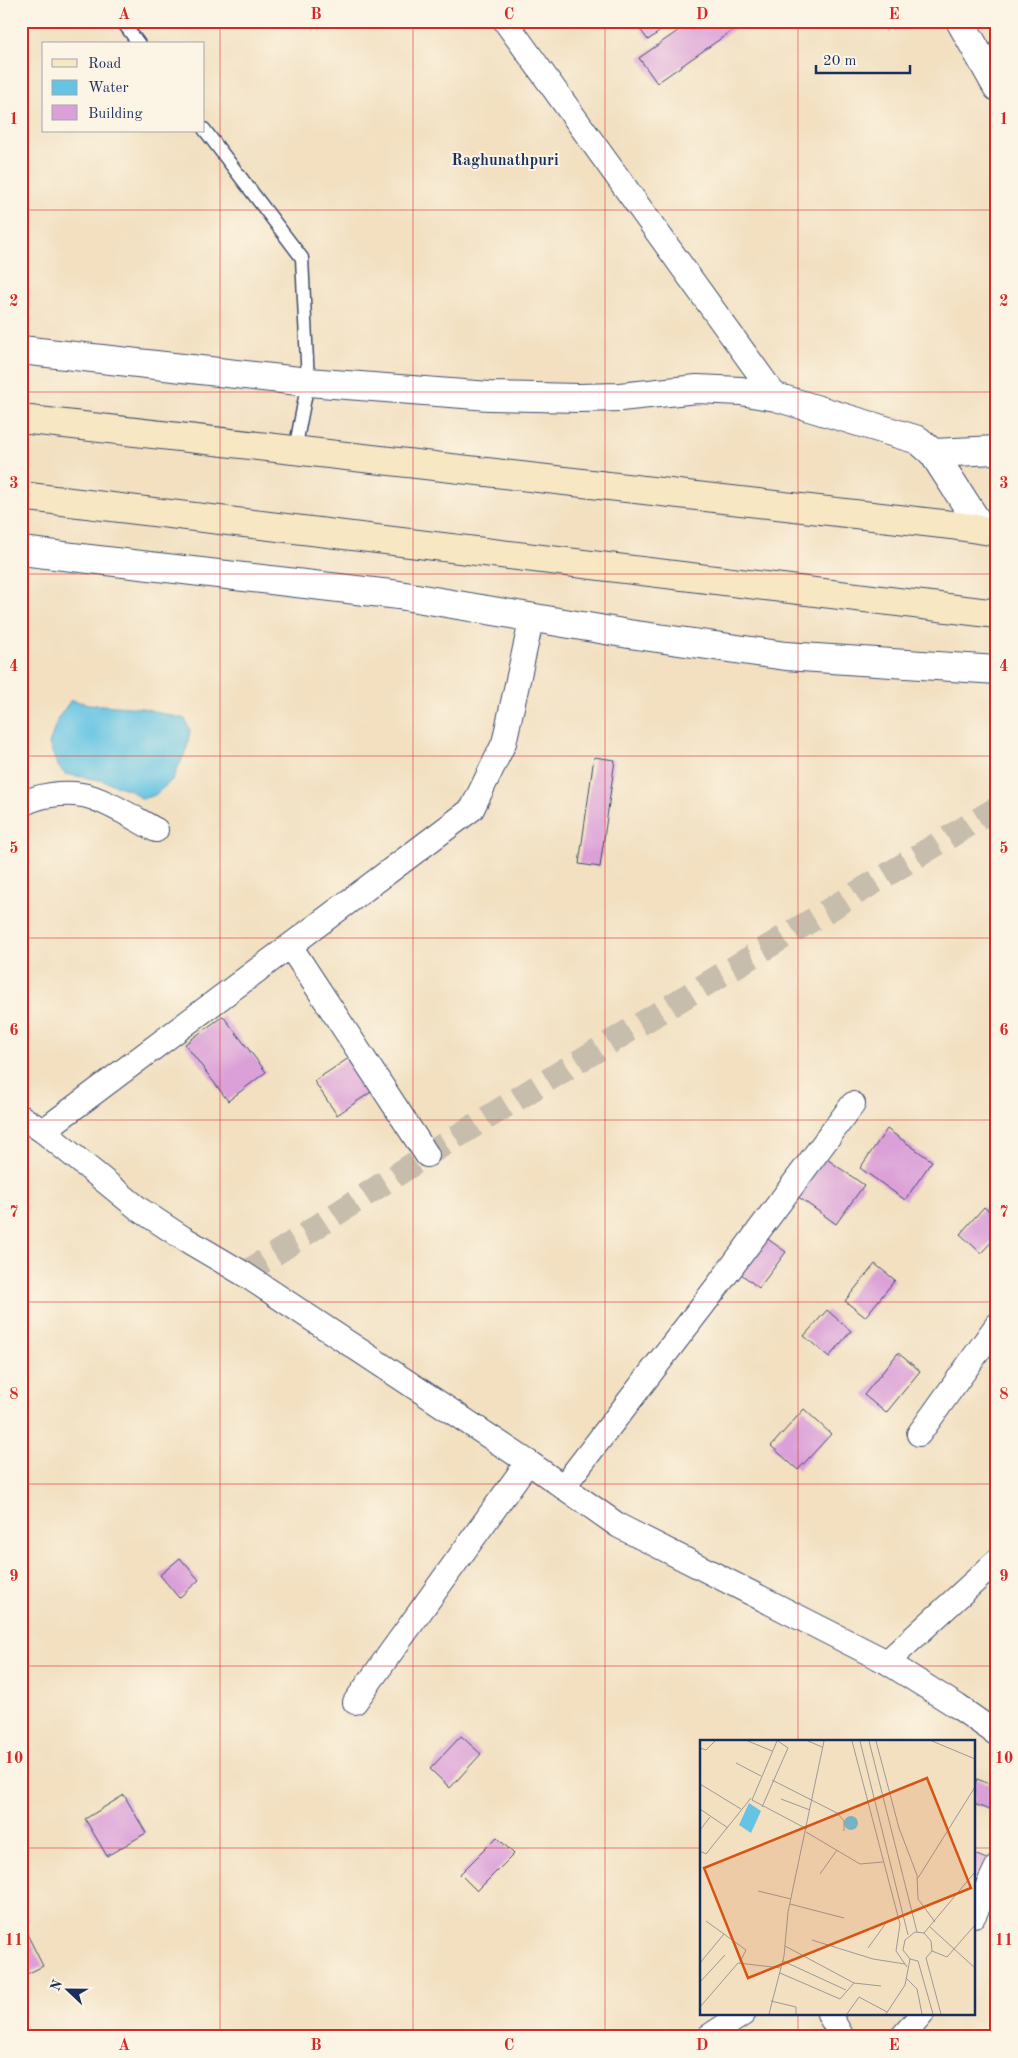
<svg xmlns="http://www.w3.org/2000/svg" width="1018" height="2058" viewBox="0 0 1018 2058" font-family="'Old Standard TT',serif">
<style>
.water{fill:#65c4e4;stroke:#407aa1}
.building{fill:#dba0d8}
.lines{fill:none;stroke-linecap:round;stroke-linejoin:round}
.minor-tunnel{stroke:#c7bdad;stroke-width:24;stroke-dasharray:24 12;stroke-linecap:butt}
.service-casing{stroke:#3b4a6d;stroke-width:15}
.minor-casing{stroke:#3b4a6d;stroke-width:26}
.tertiary-casing{stroke:#3b4a6d;stroke-width:30}
.secondary-casing{stroke:#3b4a6d;stroke-width:30}
.service{stroke:#fff;stroke-width:12}
.minor{stroke:#fff;stroke-width:24}
.tertiary{stroke:#fff;stroke-width:28}
.secondary{stroke:#f8e7c3;stroke-width:28}
.grid{fill:none;stroke:#d62828;stroke-width:1;stroke-opacity:0.55}
.labels{text-anchor:middle;stroke-width:4;stroke-linejoin:round;paint-order:stroke}
.neighbourhood-label{font-size:16px;font-weight:bold;fill:#1b2f5e;stroke:#fcf5e5}
.inset-road{fill:none;stroke:#9c9999;stroke-width:1}
.view{fill:#d45514;fill-opacity:0.15;stroke:#d45514;stroke-width:2.5}
.inset-edge{fill:none;stroke:#1b2f5e;stroke-width:2.5}
.neatline{fill:none;stroke:#d62828;stroke-width:2}
.grid-label{font-size:16px;text-anchor:middle;font-weight:bold;fill:#d62828}
</style>
<rect width="100%" height="100%" fill="#fcf5e5"/>
<filter id="ink" filterUnits="userSpaceOnUse"><feTurbulence type="fractalNoise" baseFrequency=".02" numOctaves="2"/><feDisplacementMap in="SourceGraphic" scale="10" xChannelSelector="R" yChannelSelector="G"/><feConvolveMatrix kernelMatrix="1 2 1 2 8 2 1 2 1" color-interpolation-filters="sRGB"/></filter>
<filter id="wash" filterUnits="userSpaceOnUse"><feTurbulence type="fractalNoise" baseFrequency=".0096" numOctaves="4" result="noise"/><feDisplacementMap in="SourceGraphic" scale="20" xChannelSelector="R" yChannelSelector="G"/><feGaussianBlur stdDeviation="1.12" result="paint"/><feColorMatrix in="noise" values="0 0 0 0 0 0 0 0 0 0 0 0 0 0 0 0 0 1.4 0 .05"/><feComposite in="paint" operator="in"/></filter>
<g filter="url(#wash)">
<rect width="100%" height="100%" fill="#f2e0c1"/>
<polygon class="water" points="71,700 88,704 142,708 185,719 190,731 186,751 172,780 155,795 142,799 130,790 100,780 65,774 57,765 49,744 58,718"/>
<g id="blocks">
<g class="building">
<polygon points="634,21 674,21 648,40"/>
<polygon points="692,21 746,21 657,83 639,58"/>
<polygon points="594,757 615,760 600,867 579,864"/>
<polygon points="223,1016 266,1072 228,1101 185,1044"/>
<polygon points="352,1056 374,1090 337,1115 314,1081"/>
<polygon points="887,1129 932,1161 905,1200 860,1168"/>
<polygon points="824,1157 864,1185 836,1224 797,1196"/>
<polygon points="984,1207 997,1218 997,1236 981,1253 960,1234"/>
<polygon points="762,1235 786,1252 759,1288 736,1270"/>
<polygon points="875,1264 895,1280 865,1317 845,1301"/>
<polygon points="827,1310 851,1331 829,1357 804,1336"/>
<polygon points="898,1353 920,1371 886,1413 864,1395"/>
<polygon points="804,1409 831,1434 798,1470 771,1446"/>
<polygon points="180,1558 199,1580 179,1598 160,1575"/>
<polygon points="997,1651 997,1661 992,1656"/>
<polygon points="461,1736 481,1754 450,1788 430,1769"/>
<polygon points="977,1779 997,1787 997,1813 974,1804 974,1786"/>
<polygon points="124,1795 146,1833 107,1856 85,1819"/>
<polygon points="497,1837 514,1854 477,1891 460,1874"/>
<polygon points="974,1854 989,1860 981,1882 974,1879"/>
<polygon points="25,1930 43,1966 21,1977 21,1932"/>
</g>
</g>
</g>
<g filter="url(#ink)">
<use href="#blocks" fill-opacity="0" stroke="#3b4a6d" stroke-width="1"/>
<g class="lines">
<polyline class="minor-tunnel" points="244,1274 427,1155 538,1086 997,808"/>
<defs>
<g id="service">
<polyline points="122,21 139,44"/>
<polyline points="204,129 302,258 308,382 295,450"/>
</g>
<g id="minor">
<polyline points="505,21 776,397"/>
<path d="M 21,805 C 37,795 63,792 82,795 C 103,798 137,820 156,830"/>
<polyline points="290,946 427,1155"/>
<polyline points="21,1117 43,1131 139,1209 183,1238 244,1274 528,1462 619,1526 887,1662 957,1706 997,1734"/>
<polyline points="43,1131 472,809 504,743 532,617"/>
<polyline points="919,1434 997,1325"/>
<polyline points="563,1487 716,1288 853,1104"/>
<polyline points="887,1662 997,1561"/>
<polyline points="355,1702 528,1462"/>
<polyline points="974,1915 997,1867"/>
<polyline points="829,2014 842,2037"/>
<polyline points="708,2037 743,2014"/>
<polyline points="902,2037 922,2014"/>
</g>
<g id="tertiary">
<polyline points="960,21 997,87"/>
<polyline points="21,350 308,382 489,396 579,398 620,397 697,389 741,391 776,397 918,440 933,453 997,450"/>
<polyline points="933,453 982,529"/>
<polyline points="21,551 399,595 629,634 786,656 997,670"/>
</g>
<g id="secondary">
<polyline points="21,419 951,525 997,532"/>
<polyline points="21,496 997,614"/>
</g>
</defs>
<use href="#service" class="service-casing"/>
<use href="#minor" class="minor-casing"/>
<use href="#tertiary" class="tertiary-casing"/>
<use href="#secondary" class="secondary-casing"/>
<use href="#service" class="service"/>
<use href="#minor" class="minor"/>
<use href="#tertiary" class="tertiary"/>
<use href="#secondary" class="secondary"/>
</g>
</g>
<path class="grid" d="M 220,21 L 220,2037M 413,21 L 413,2037M 605,21 L 605,2037M 798,21 L 798,1742M 21,210 L 997,210M 21,392 L 997,392M 21,574 L 997,574M 21,756 L 997,756M 21,938 L 997,938M 21,1120 L 997,1120M 21,1302 L 997,1302M 21,1484 L 997,1484M 21,1666 L 997,1666M 21,1848 L 702,1848M 974,1848 L 997,1848M 798,2014 L 798,2037"/>
<g class="labels">
<g class="neighbourhood-label">
<text x="505" y="165">Raghunathpuri</text>
</g>
</g>
<g transform="translate(700 1740)">
<rect width="275" height="275" fill="#f2e0c1"/>
<path d="M 49,63 L 61,71 L 51,93 L 39,85 ZM144 83a7 7 0 1 1 14 0a7 7 0 1 1-14 0Z" fill="#65c4e4"/>
<path class="inset-road" d="M 48,1 L 72,11M 77,1 L 52,60 L 107,89M 108,1 L 122,7M 152,1 L 200,184 L 196,211 L 207,227M 160,1 L 208,195M 169,1 L 217,192M 176,1 L 199,88 L 217,135 L 218,159 L 235,182M 232,1 L 275,19M 0,8 L 6,10 L 15,1M 36,23 L 61,36M 72,40 L 137,73 L 144,81 L 144,91M 0,44 L 41,69M 81,59 L 110,70M 62,67 L 88,8 L 78,1M 0,69 L 28,88M 0,90 L 10,77M 106,92 L 160,124 L 183,122M 0,111 L 6,114 L 51,58M 120,134 L 137,110M 218,138 L 275,47M 58,151 L 91,159M 90,164 L 144,178M 6,181 L 46,210 L 40,222M 230,187 L 275,228M 224,193 L 275,132M 112,200 L 173,219 L 205,224M 85,206 L 154,243M 168,208 L 186,183M 232,211 L 247,217 L 275,185M 83,221 L 146,250M 0,223 L 24,194M 80,233 L 140,259 L 154,243 L 181,246M 206,238 L 217,249 L 222,274M 0,242 L 25,215M 71,261 L 96,267 L 96,274M 0,267 L 38,223 L 81,228M 69,274 L 84,216 L 88,172 L 124,1M 147,274 L 159,257 L 187,272M 186,274 L 205,245 L 210,219M 233,274 L 218,221 L 210,219 L 203,210 L 205,200 L 215,192 L 224,193 L 231,201 L 232,211 L 226,218 L 241,274"/>
<path class="view" d="M 227,38 L 271,148 L 48,238 L 4,128 Z"/>
<rect width="275" height="275" class="inset-edge"/>
</g>
<rect width="1018" height="2058" fill="none" stroke="#fcf5e5" stroke-width="55"/>
<rect x="42" y="42" width="162" height="90" fill="#fcf5e5" stroke="#a2a6af"/>
<rect x="52" y="59" width="25" height="8" fill="#f8e7c3" stroke="#a2a6af"/>
<text x="88" y="68" font-size="15" fill="#1b2f5e">Road</text>
<rect x="52" y="80" width="25" height="15" fill="#65c4e4" stroke="#a2a6af"/>
<text x="88" y="92" font-size="15" fill="#1b2f5e">Water</text>
<rect x="52" y="105" width="25" height="15" fill="#dba0d8" stroke="#a2a6af"/>
<text x="88" y="118" font-size="15" fill="#1b2f5e">Building</text>
<g transform="translate(68 1990) rotate(292)" stroke="#fcf5e5" stroke-width="4" paint-order="stroke">
<path d="M0-4L9 19L0 12L-9 19Z" fill="#1b2f5e"/>
<text y="-8" font-size="14" font-weight="bold" text-anchor="middle" fill="#1b2f5e">N</text>
</g>
<path d="M816 65v8h94v-8" fill="none" stroke="#1b2f5e" stroke-width="2.5"/>
<text x="823" y="65" font-size="15" fill="#1b2f5e" stroke="#fcf5e5" stroke-width="4" paint-order="stroke">20 m</text>
<rect x="28" y="28" width="962" height="2002" class="neatline"/>
<g class="grid-label">
<text x="124" y="19">A</text>
<text x="316" y="19">B</text>
<text x="509" y="19">C</text>
<text x="702" y="19">D</text>
<text x="894" y="19">E</text>
<text x="14" y="124">1</text>
<text x="1004" y="124">1</text>
<text x="14" y="306">2</text>
<text x="1004" y="306">2</text>
<text x="14" y="488">3</text>
<text x="1004" y="488">3</text>
<text x="14" y="671">4</text>
<text x="1004" y="671">4</text>
<text x="14" y="853">5</text>
<text x="1004" y="853">5</text>
<text x="14" y="1035">6</text>
<text x="1004" y="1035">6</text>
<text x="14" y="1217">7</text>
<text x="1004" y="1217">7</text>
<text x="14" y="1399">8</text>
<text x="1004" y="1399">8</text>
<text x="14" y="1581">9</text>
<text x="1004" y="1581">9</text>
<text x="14" y="1763">10</text>
<text x="1004" y="1763">10</text>
<text x="14" y="1945">11</text>
<text x="1004" y="1945">11</text>
<text x="124" y="2050">A</text>
<text x="316" y="2050">B</text>
<text x="509" y="2050">C</text>
<text x="702" y="2050">D</text>
<text x="894" y="2050">E</text>
</g>
</svg>
